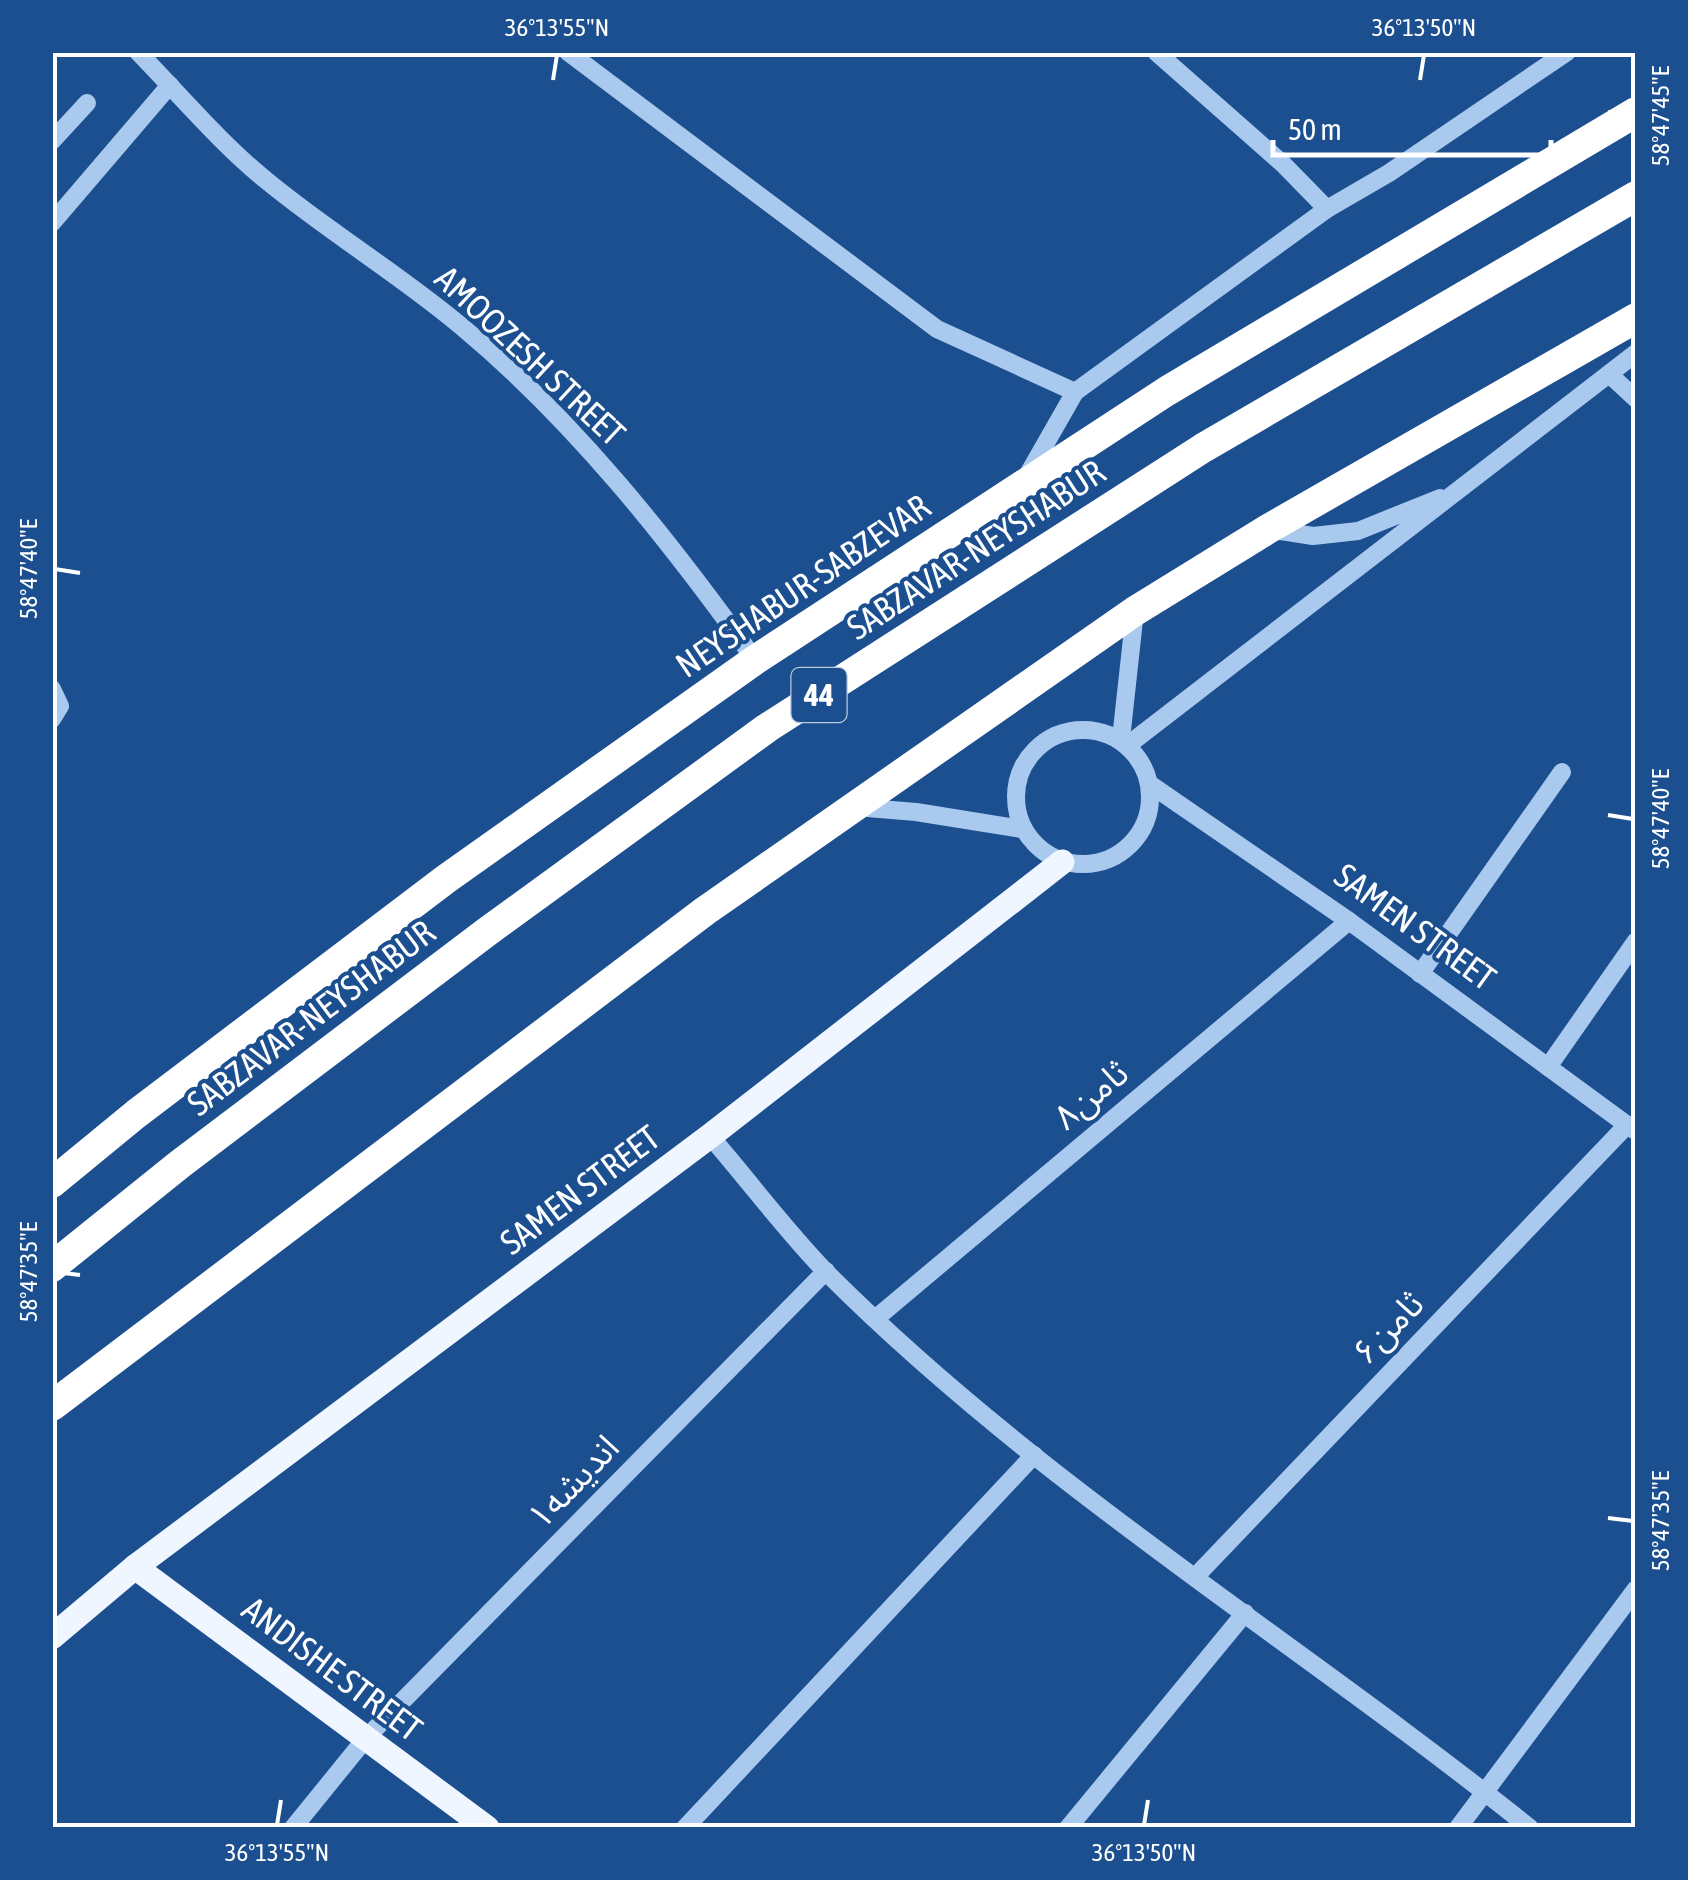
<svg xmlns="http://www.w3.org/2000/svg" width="1688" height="1880" viewBox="0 0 1688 1880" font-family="'Asap Condensed','Noto Sans Arabic',sans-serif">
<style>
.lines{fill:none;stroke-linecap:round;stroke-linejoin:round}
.minor{stroke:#a9c9ee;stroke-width:18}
.major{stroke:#f0f6ff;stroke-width:25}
.highway{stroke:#fff;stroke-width:30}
.ticks{fill:none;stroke:#fff;stroke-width:4}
.labels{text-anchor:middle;stroke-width:8;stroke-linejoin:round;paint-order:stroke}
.shield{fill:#1b4f8f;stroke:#bbcadd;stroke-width:2.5}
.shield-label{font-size:32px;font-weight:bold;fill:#fff}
.street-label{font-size:35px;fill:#fff;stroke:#1b4f8f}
.neatline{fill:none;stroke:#fff;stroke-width:4}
.ticks-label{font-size:25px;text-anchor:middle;fill:#fff}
</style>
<rect width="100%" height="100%" fill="#1b4f8f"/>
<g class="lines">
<g class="minor">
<path d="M 138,52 C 180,95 221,144 267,181 C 329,232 399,274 461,326 C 575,421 669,540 755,660"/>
<polyline points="568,52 937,329 1075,392"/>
<polyline points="1156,52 1283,164 1327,209"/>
<polyline points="52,141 87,103"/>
<polyline points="52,223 170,85"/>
<polyline points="1609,374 1636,399"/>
<polyline points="1027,476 1075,392 1327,209 1389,173 1567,52"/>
<polyline points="1268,529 1313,536 1358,531 1440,498"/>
<polyline points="52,689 60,706 52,719"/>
<circle cx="1083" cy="797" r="67"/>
<polyline points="1121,739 1135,611"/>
<polyline points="1128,745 1636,353"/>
<polyline points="1151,785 1349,921 1634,1130"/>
<polyline points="855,807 916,812 1022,829"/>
<polyline points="1420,974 1562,772"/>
<polyline points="1548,1067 1636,941"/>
<path d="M 710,1136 C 749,1181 786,1231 828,1274 C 1039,1485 1298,1642 1530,1828"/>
<polyline points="875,1319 1349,921"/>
<polyline points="1196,1576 1627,1125"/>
<polyline points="293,1828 366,1738 826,1271"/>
<polyline points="685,1828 1034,1455"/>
<polyline points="1068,1828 1245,1613"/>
<polyline points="1458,1828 1636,1589"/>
</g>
<g class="major">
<polyline points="135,1567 487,1828"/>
<polyline points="52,1637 135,1567 710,1136 1062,862"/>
</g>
<g class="highway">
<polyline points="52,1183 136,1114 446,879 755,660 1167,391 1636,112"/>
<polyline points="52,1267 180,1164 488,931 767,728 1203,448 1636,196"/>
<polyline points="52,1406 705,911 1135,611 1268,529 1636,318"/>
</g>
</g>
<path class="ticks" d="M 553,80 L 557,55M 1420,80 L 1424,55M 1608,112 L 1633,116M 55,569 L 80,573M 1608,815 L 1633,819M 55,1272 L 80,1275M 1608,1518 L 1633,1521M 277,1825 L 281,1800M 1144,1825 L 1148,1800"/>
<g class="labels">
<rect class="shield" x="791.5" y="668" width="55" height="54" rx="8"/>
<g class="shield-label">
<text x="819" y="706">44</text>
</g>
<g class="street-label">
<text transform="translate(530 356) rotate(43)" y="12">AMOOZESH STREET</text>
<text transform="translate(976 550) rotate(-33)" y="12">SABZAVAR-NEYSHABUR</text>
<text transform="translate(803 586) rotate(-34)" y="12">NEYSHABUR-SABZEVAR</text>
<text transform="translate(1415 927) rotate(36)" y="12">SAMEN STREET</text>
<text transform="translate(311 1018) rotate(-37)" y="12">SABZAVAR-NEYSHABUR</text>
<text transform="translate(1091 1095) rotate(-40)" y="12">ثامن۸</text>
<text transform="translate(580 1190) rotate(-37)" y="12">SAMEN STREET</text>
<text transform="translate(1388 1328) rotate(-46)" y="12">ثامن۶</text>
<text transform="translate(573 1482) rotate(-46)" y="12">اندیشه۱</text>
<text transform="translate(332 1669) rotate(37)" y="12">ANDISHE STREET</text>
</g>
</g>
<rect width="1688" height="1880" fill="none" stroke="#1b4f8f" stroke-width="110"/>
<path d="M1273 140v15h278v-15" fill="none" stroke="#ffffff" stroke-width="5"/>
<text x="1288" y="140" font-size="30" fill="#ffffff" stroke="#1b4f8f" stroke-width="8" paint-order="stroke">50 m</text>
<rect x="55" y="55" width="1578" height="1770" class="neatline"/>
<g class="ticks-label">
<text x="557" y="36">36°13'55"N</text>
<text x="1424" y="36">36°13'50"N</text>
<text transform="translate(1660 116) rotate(-90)" y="9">58°47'45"E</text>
<text transform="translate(28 569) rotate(-90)" y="9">58°47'40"E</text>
<text transform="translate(1660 819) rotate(-90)" y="9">58°47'40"E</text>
<text transform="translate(28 1272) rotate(-90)" y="9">58°47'35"E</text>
<text transform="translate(1660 1521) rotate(-90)" y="9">58°47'35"E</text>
<text x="277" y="1861">36°13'55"N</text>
<text x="1144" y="1861">36°13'50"N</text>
</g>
</svg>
